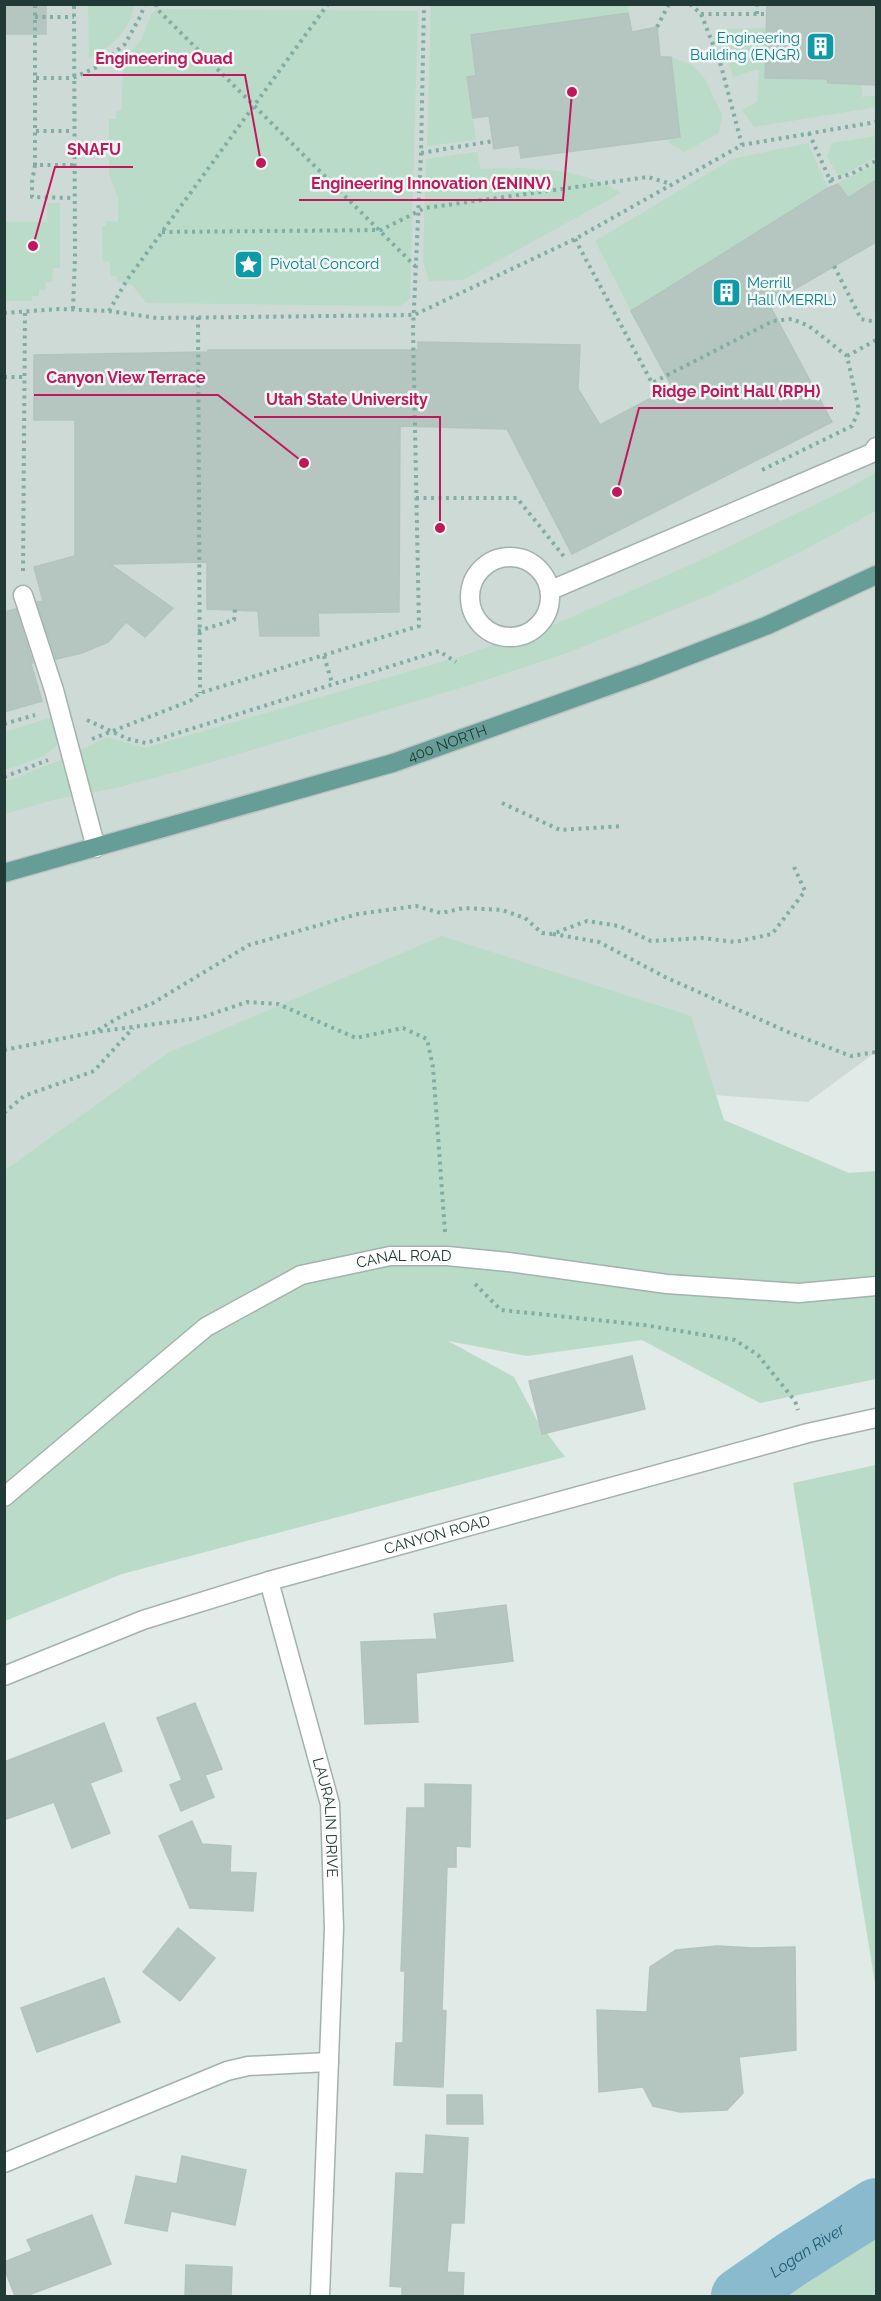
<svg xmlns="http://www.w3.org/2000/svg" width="881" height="2301" viewBox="0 0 881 2301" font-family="Raleway,sans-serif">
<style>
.built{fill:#cedad6}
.green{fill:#b9dbc7}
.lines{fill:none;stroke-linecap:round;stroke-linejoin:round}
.river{stroke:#89bace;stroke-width:56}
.building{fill:#b5c5c0;stroke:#b3c4bf;stroke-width:1.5}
.minor-casing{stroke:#a3b2ae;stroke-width:21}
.major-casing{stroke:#bcc4c3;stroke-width:21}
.path{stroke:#81ada5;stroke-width:4;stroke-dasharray:3 4.5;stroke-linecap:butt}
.minor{stroke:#fff;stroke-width:18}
.major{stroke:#669e97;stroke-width:18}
.labels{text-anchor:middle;stroke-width:5;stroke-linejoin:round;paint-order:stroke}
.culture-label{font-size:15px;fill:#0d838f;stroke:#f0f7f4;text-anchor:start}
.street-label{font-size:15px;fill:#213a36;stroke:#f0f7f4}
.water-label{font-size:16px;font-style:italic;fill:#1e5a73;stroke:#f0f7f4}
.leader{fill:none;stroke:#c2185b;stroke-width:2}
.callout-dot{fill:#c2185b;stroke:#f0f7f4;stroke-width:2}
.callout-label{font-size:16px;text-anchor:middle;font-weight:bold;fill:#c2185b;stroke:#f0f7f4;stroke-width:5;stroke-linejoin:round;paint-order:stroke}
</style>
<rect width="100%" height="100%" fill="#e0eae7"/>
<polygon class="built" points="5,5 876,5 876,1052 808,1102 356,1068 5,1219"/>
<g class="green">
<path d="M 88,5 L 134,5 C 130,31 112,46 89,58 Z"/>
<polygon points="431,5 628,5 628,13 471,35 476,76 467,78 476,140 427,146"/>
<polygon points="157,9 418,11 410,298 400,306 146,303 132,285 117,281 117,276 110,276 110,262 103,261 102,226 106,226 106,221 118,222 118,198 109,174 109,153 117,152 117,140 109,139 109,119 116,119 116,111 122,110 123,61 141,40 152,13"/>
<polygon points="766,28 765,78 827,79 861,84 862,97 876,95 876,107 754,127 742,110 757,102 759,69 733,77 725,47 726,29"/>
<polygon points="671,57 692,65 705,79 722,115 719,133 684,152 671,144 667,139 680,137"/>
<polygon points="876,136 876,157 839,177 827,157 832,143"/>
<polygon points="808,143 828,188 631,311 595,241 732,159"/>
<path d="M 477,152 L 481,169 C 528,167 580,167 621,193 L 463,280 L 429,281 L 423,262 L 426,159 Z"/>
<polygon points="874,165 876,165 876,180 848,198 837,183"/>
<polygon points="47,203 60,203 60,268 53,268 52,282 46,282 45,290 39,290 39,296 32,296 32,301 5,301 5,222 47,222"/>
<polygon points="876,472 876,511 800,552 710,595 570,652 470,685 198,766 120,787 53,800 5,814 5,782 58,761 107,737 145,748 459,657 558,623 701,560 851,487"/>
<path d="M 50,718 L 56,719 C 57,725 59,733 59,739 C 57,756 18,765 5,770 L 4,732 Z"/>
<polygon points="442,936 691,1016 724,1120 849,1173 876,1171 876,1379 760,1403 642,1340 527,1356 448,1341 514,1377 537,1420 565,1457 122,1574 5,1621 4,1171 168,1053"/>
<polygon points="876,1465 876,1989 793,1483"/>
<polygon points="876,2224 876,2296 777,2296"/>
</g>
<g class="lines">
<path class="river" id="s1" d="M 739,2296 L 792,2259 L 876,2206"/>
</g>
<g class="building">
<rect x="4" y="4" width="42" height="30"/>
<polygon points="767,4 876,4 876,85 828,83 827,79 765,78"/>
<polygon points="628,13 632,32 657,27 660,57 671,57 680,137 521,158 519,145 494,149 489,116 473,118 467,77 476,76 471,35"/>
<polygon points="876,180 876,242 769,304 832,422 572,554 507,429 400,426 399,612 318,613 319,636 260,636 258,611 207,609 207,562 110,564 173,608 145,637 126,622 108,642 82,653 56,659 37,602 43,601 34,567 75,556 75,420 34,420 34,355 208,352 208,350 418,350 418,342 580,345 578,389 600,425 672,387 631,311 828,188 838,184 848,198"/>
<polygon points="16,609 33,663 31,664 42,701 4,712 4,612"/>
<polygon points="632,1356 645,1409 542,1434 529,1381"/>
<polygon points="506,1605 513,1661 416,1673 418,1722 365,1724 361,1642 437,1639 434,1614"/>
<polygon points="195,1703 222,1769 205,1775 214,1797 181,1811 170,1785 182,1780 157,1718"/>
<polygon points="104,1723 122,1771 90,1783 110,1833 72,1848 54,1802 4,1820 4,1762"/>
<polygon points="425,1784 471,1785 470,1847 456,1846 456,1867 447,1867 442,2010 446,2011 443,2087 394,2085 396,2043 403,2043 405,1971 401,1971 407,1808 425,1808"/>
<polygon points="192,1821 202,1844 231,1846 230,1872 256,1873 253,1911 190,1908 159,1836"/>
<polygon points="178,1928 215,1958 180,2001 143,1972"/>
<polygon points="717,1946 753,1948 795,1947 796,2050 739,2057 743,2093 727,2110 680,2112 653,2106 643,2087 599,2092 597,2010 647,2012 650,1967 676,1950"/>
<polygon points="104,1978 120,2022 37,2052 21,2008"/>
<polygon points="447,2095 482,2095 483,2124 447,2124"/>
<polygon points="426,2135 468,2138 464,2223 451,2223 447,2272 464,2273 463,2296 402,2296 402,2287 390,2286 396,2173 424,2174"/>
<polygon points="182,2156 246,2170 235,2225 171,2211 167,2231 125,2223 136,2176 177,2184"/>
<polygon points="92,2215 111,2264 26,2296 15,2296 4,2268 4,2262 32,2251 27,2240"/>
<polygon points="186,2265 232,2267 231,2296 185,2296"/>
</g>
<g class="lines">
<defs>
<g id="minor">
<circle cx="510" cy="597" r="40"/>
<polyline points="551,590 872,453 876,447"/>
<polyline points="23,595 54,690 96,848"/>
<path id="s2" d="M 4,1497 L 206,1327 L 301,1275 L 390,1256 L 447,1256 L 508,1262 L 667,1284 L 799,1293 L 876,1286"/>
<path id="s3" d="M 269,1581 L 330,1804 L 334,1928 L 320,2296"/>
<path id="s4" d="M 4,1676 L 143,1620 L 269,1581 L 808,1433 L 876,1418"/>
<polyline points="4,2163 227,2071 248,2066 329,2062"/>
</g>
<g id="major">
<path id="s5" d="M 4,873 L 393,763 L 647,672 L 768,625 L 876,575"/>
</g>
</defs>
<use href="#minor" class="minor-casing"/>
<use href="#major" class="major-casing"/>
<g class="path">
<polyline points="156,4 157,9 415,266"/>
<polyline points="690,4 701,14 720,62 742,145"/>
<polyline points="35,5 35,165 74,165"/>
<polyline points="701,14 766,14"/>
<polyline points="757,14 757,4"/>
<polyline points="35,17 74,17"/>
<polyline points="657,27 669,4"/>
<polyline points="36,78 73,78 97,67 125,44 140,17 145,4"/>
<polyline points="36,131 73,131"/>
<polyline points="809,133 830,180 851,174 876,161"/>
<polyline points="421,153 493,141"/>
<polyline points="35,165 32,182 32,197 74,198"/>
<polyline points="830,180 832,186"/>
<polyline points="162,232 381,230 425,208 648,177 671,184"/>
<polyline points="575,239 652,383 773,321 792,319 809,326 847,356 859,410 852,426 758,472"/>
<polyline points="834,266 861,319 876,322"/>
<polyline points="73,309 75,257 74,4"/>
<polyline points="109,311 127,280 162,232 328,4"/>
<polyline points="4,313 59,309 109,311 157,318 414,315 575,239 742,145 876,122"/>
<polyline points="198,317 200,693"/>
<polyline points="847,356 876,340"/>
<polyline points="4,377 25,377"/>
<polyline points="416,498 517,498 566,559"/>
<polyline points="23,571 25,310"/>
<polyline points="198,631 234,620 235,609"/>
<polyline points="324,656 332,683"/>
<polyline points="87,720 128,739 146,743 439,651 456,662"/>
<polyline points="4,724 35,715"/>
<polyline points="92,739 190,701 200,693 419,626 413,329 421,153 424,4"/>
<polyline points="4,777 48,760"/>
<polyline points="502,803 560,830 623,826"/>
<polyline points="553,934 599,942 665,977 788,1032 851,1056 876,1052"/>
<polyline points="98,1030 123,1015 153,1003 249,945 358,914 416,906 441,913 464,908 502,910 525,918 542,933 552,934 587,921 619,926 651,941 702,938 735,942 772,934 805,891 794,867"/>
<polyline points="4,1050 95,1032 200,1018 247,1002 278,1004 356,1038 403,1028 427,1039 433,1067 445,1232"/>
<polyline points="4,1113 24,1096 94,1071 133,1028"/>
<polyline points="475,1284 501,1310 644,1325 735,1340 758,1355 795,1401 798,1410"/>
</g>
<use href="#minor" class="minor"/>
<use href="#major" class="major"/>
</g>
<defs>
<symbol id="building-square" viewBox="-11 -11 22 22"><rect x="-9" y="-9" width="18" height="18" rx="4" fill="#0f9aa8" stroke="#f0f7f4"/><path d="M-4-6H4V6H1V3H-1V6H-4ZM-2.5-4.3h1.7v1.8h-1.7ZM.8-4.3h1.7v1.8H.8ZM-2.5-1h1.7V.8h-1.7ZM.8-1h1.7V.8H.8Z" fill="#fff"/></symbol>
<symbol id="sight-square" viewBox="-11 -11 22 22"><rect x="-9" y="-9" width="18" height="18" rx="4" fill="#0f9aa8" stroke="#f0f7f4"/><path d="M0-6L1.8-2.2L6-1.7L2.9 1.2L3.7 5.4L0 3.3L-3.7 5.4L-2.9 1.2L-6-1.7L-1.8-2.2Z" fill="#fff"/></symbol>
</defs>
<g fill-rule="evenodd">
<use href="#building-square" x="804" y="30" width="33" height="33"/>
<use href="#sight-square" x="232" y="248" width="33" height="33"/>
<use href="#building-square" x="710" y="276" width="33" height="33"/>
</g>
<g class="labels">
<g class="culture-label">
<text x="800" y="43" text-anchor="end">Engineering<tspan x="800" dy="17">Building (ENGR)</tspan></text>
<text x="270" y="269">Pivotal Concord</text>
<text x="747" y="288">Merrill<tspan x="747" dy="17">Hall (MERRL)</tspan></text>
</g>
<g class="street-label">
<text dy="5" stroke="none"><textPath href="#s5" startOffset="462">400 NORTH</textPath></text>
<text dy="5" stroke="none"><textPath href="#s2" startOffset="477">CANAL ROAD</textPath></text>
<text dy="5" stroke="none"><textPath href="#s4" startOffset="456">CANYON ROAD</textPath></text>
<text dy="5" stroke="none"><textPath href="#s3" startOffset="244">LAURALIN DRIVE</textPath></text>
</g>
<g class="water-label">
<text dy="6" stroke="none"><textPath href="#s1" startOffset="82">Logan River</textPath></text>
</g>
</g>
<path class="leader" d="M261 163L245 75H83M33 246L55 167H133M572 92L563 200H299M304 463L218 395H34M617 492L639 408H833M440 528L440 417H254"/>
<g class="callout-dot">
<circle cx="261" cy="163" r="6"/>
<circle cx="33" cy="246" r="6"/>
<circle cx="572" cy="92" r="6"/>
<circle cx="304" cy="463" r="6"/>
<circle cx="617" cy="492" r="6"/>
<circle cx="440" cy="528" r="6"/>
</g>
<g class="callout-label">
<text x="164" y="64">Engineering Quad</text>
<text x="94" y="155">SNAFU</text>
<text x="431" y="189">Engineering Innovation (ENINV)</text>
<text x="126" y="383">Canyon View Terrace</text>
<text x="736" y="397">Ridge Point Hall (RPH)</text>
<text x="347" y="405">Utah State University</text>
</g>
<rect width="881" height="2301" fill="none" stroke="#213a36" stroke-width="12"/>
</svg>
